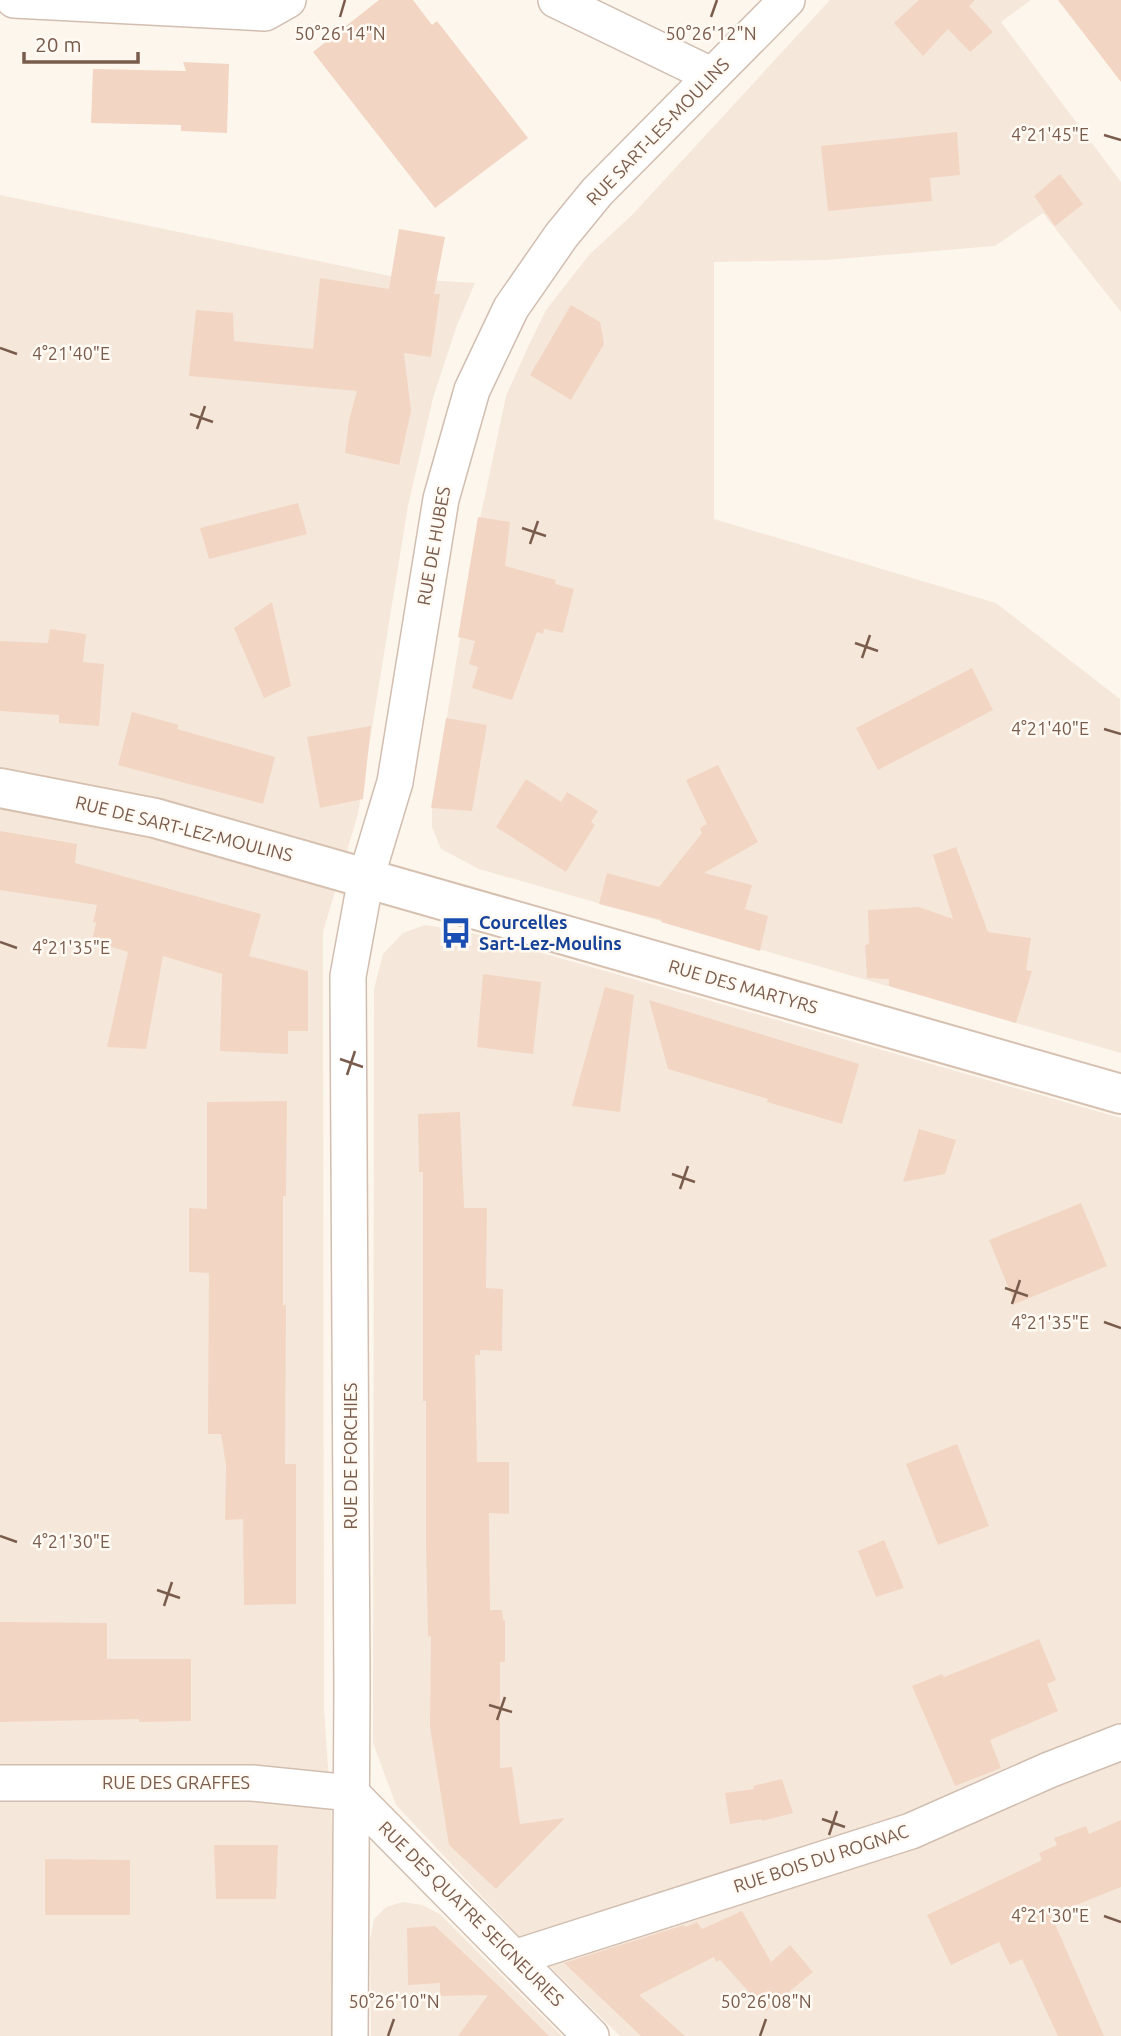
<svg xmlns="http://www.w3.org/2000/svg" width="1121" height="2036" viewBox="0 0 1121 2036" font-family="Ubuntu,sans-serif">
<style>
.residential{fill:#f5e8da}
.building{fill:#f3d5c3}
.lines{fill:none;stroke-linecap:round;stroke-linejoin:round}
.minor-casing{stroke:#d1beb0;stroke-width:38}
.secondary-casing{stroke:#d6c0b0;stroke-width:42}
.minor{stroke:#fff;stroke-width:35}
.secondary{stroke:#fff;stroke-width:38}
.ticks{fill:none;stroke:#7a5c4d;stroke-width:2.5}
.labels{text-anchor:middle;stroke-width:5;stroke-linejoin:round;paint-order:stroke}
.street-label{font-size:18px;fill:#7a5c4d;stroke:#fffaf3}
.transit-label{font-size:18px;font-weight:bold;fill:#164399;stroke:#fffaf3;text-anchor:start}
.ticks-label{font-size:18px;text-anchor:middle;fill:#7a5c4d;stroke:#fffaf3;stroke-width:5;stroke-linejoin:round;paint-order:stroke}
</style>
<rect width="100%" height="100%" fill="#fdf6ec"/>
<g class="residential">
<polygon points="830,0 1031,0 1001,22 1121,182 1121,312 1043,213 995,246 826,260 714,262 714,519 996,603 1120,699 1121,1053 479,869 441,849 432,827 432,806 480,519 506,396 527,349 546,310 589,255 632,215"/>
<polygon points="0,195 405,279 475,283 457,325 433,398 408,506 358,814 323,932 324,1708 333,1840 334,2036 0,2036"/>
<polygon points="425,925 465,931 1121,1118 1121,2036 620,2036 520,1937 396,1805 373,1743 374,989 383,954 403,933"/>
<polygon points="403,1902 422,1905 440,1914 562,2036 371,2036 370,1940 374,1919 386,1907"/>
</g>
<g class="building">
<polygon points="379,0 413,0 432,25 437,21 528,138 435,208 313,52"/>
<polygon points="919,0 975,0 969,6 993,32 970,52 948,29 923,56 894,23"/>
<polygon points="1058,0 1121,0 1121,82"/>
<polygon points="183,62 229,64 227,133 181,131 181,125 91,123 93,69 186,71"/>
<polygon points="957,132 960,175 930,178 932,201 828,211 821,146"/>
<polygon points="1060,174 1083,204 1055,226 1034,196"/>
<polygon points="399,229 445,237 434,294 440,294 431,357 404,353 411,411 399,465 345,453 349,420 357,391 189,376 196,310 233,313 234,341 313,349 320,278 389,289"/>
<polygon points="571,305 600,322 604,344 571,400 530,375"/>
<polygon points="298,503 307,534 209,559 200,528"/>
<polygon points="478,517 510,522 505,566 556,580 555,584 574,589 563,633 544,629 543,634 537,632 512,700 472,688 478,667 469,664 475,641 458,637"/>
<polygon points="272,602 291,686 264,698 234,628"/>
<polygon points="50,629 86,634 83,662 104,664 99,726 59,723 59,715 0,711 0,641 48,643"/>
<polygon points="972,668 993,710 878,770 856,728"/>
<polygon points="132,712 179,725 177,729 275,757 263,804 118,765"/>
<polygon points="446,718 487,725 472,811 431,808"/>
<polygon points="371,726 363,799 320,808 307,737"/>
<polygon points="718,765 758,842 704,873 752,885 745,909 768,916 760,951 661,922 662,920 599,904 607,873 659,887 702,833 700,828 707,824 686,780"/>
<polygon points="526,779 561,802 567,792 598,811 591,822 595,825 566,872 496,827"/>
<polygon points="0,831 77,844 75,863 261,914 249,956 308,971 308,1031 288,1031 288,1054 220,1051 222,974 163,956 146,1049 107,1047 128,952 92,941 96,923 93,922 97,905 0,890"/>
<polygon points="956,847 988,932 1031,938 1026,970 1032,971 1016,1023 889,986 889,979 867,978 865,945 869,944 868,910 919,907 953,919 933,855"/>
<polygon points="483,974 541,982 533,1054 477,1047"/>
<polygon points="605,987 634,995 620,1112 572,1106"/>
<polygon points="649,1000 859,1064 842,1124 767,1102 768,1099 668,1069"/>
<polygon points="287,1101 286,1196 283,1196 283,1305 286,1305 285,1464 296,1464 296,1604 244,1605 243,1519 225,1520 226,1465 221,1434 208,1434 209,1273 189,1272 189,1208 207,1209 207,1102"/>
<polygon points="460,1112 464,1208 487,1208 486,1288 503,1289 502,1351 480,1350 480,1355 475,1355 477,1462 509,1462 509,1514 489,1513 490,1610 502,1610 503,1620 505,1620 505,1662 500,1662 500,1768 512,1767 520,1824 565,1818 496,1889 449,1845 430,1727 431,1636 428,1637 426,1544 426,1401 423,1401 423,1172 419,1172 418,1114"/>
<polygon points="919,1129 956,1140 945,1174 903,1182"/>
<polygon points="1081,1203 1107,1266 1015,1304 989,1240"/>
<polygon points="957,1444 989,1526 938,1545 906,1464"/>
<polygon points="884,1540 904,1588 876,1597 858,1551"/>
<polygon points="0,1622 107,1623 107,1659 191,1659 191,1721 139,1722 139,1719 0,1722"/>
<polygon points="1039,1639 1056,1680 1047,1684 1058,1711 990,1740 1001,1768 955,1786 912,1686 942,1674 944,1677"/>
<polygon points="782,1779 793,1813 762,1821 761,1819 730,1824 725,1793 754,1789 753,1786"/>
<polygon points="1121,1820 1121,1887 1051,1915 1104,2036 1058,2036 1022,1959 1010,1965 999,1942 951,1965 927,1915 1042,1860 1039,1853 1057,1845 1054,1838 1086,1826 1089,1834"/>
<polygon points="214,1845 278,1845 276,1899 216,1899"/>
<polygon points="45,1859 130,1860 130,1915 45,1915"/>
<polygon points="742,1911 771,1962 790,1945 813,1972 766,2011 720,1960 716,1962 714,1957 639,1995 685,2036 641,2036 564,1963 684,1925 685,1927 697,1922 702,1929"/>
<polygon points="435,1926 502,1989 549,2036 458,2036 488,1995 440,1996 440,1983 408,1985 407,1928"/>
</g>
<g class="lines">
<defs>
<g id="minor">
<polyline points="14,0 265,13 288,0"/>
<polyline points="556,0 711,75"/>
<polyline points="0,1783 252,1783 351,1793"/>
<polyline points="351,1793 591,2036"/>
<polyline points="514,1958 911,1831 1049,1770 1121,1742"/>
<polyline points="350,2036 352,1687 348,976 366,878 395,782 441,499 472,390 511,308 561,236 597,192 787,0"/>
</g>
<polyline id="secondary" points="0,788 155,818 1121,1094"/>
</defs>
<use href="#minor" class="minor-casing"/>
<use href="#secondary" class="secondary-casing"/>
<use href="#minor" class="minor"/>
<use href="#secondary" class="secondary"/>
</g>
<path class="ticks" d="M 340,17 L 345,0M 711,17 L 717,0M 1104,135 L 1121,140M 0,348 L 17,354M 190,414 L 213,422M 197,429 L 205,406M 522,528 L 546,536M 530,544 L 538,521M 855,643 L 878,651M 862,658 L 870,635M 1104,729 L 1121,734M 0,942 L 17,948M 340,1059 L 363,1067M 347,1075 L 355,1051M 672,1174 L 695,1182M 680,1189 L 688,1166M 1005,1288 L 1028,1296M 1012,1304 L 1020,1280M 1104,1322 L 1121,1328M 0,1536 L 17,1542M 157,1590 L 180,1598M 164,1606 L 172,1582M 489,1705 L 512,1712M 497,1720 L 505,1697M 822,1819 L 845,1827M 829,1835 L 837,1811M 1104,1916 L 1121,1922M 388,2036 L 394,2019M 760,2036 L 766,2019"/>
<defs>
<symbol id="bus-bare" viewBox="-9 -9 18 18"><path d="M-5-6H5V4H4V6H2V4H-2V6H-4V4H-5ZM-3.5-4V0h7V-4ZM-3.5 1.2v1.5H-2V1.2ZM2 1.2v1.5H3.5V1.2Z" fill="#1a4fb4" stroke="#fffaf3" stroke-width="2.5" paint-order="stroke"/></symbol>
</defs>
<g fill-rule="evenodd">
<use href="#bus-bare" x="434" y="911" width="44" height="44"/>
</g>
<g class="labels">
<g class="street-label">
<text transform="translate(658 132) rotate(-46)" y="6">RUE SART-LES-MOULINS</text>
<text transform="translate(434 546) rotate(-80)" y="6">RUE DE HUBES</text>
<text transform="translate(184 829) rotate(14)" y="6">RUE DE SART-LEZ-MOULINS</text>
<text transform="translate(743 987) rotate(16)" y="6">RUE DES MARTYRS</text>
<text transform="translate(351 1456) rotate(-90)" y="6">RUE DE FORCHIES</text>
<text x="176" y="1789">RUE DES GRAFFES</text>
<text transform="translate(821 1859) rotate(-18)" y="6">RUE BOIS DU ROGNAC</text>
<text transform="translate(471 1914) rotate(45)" y="6">RUE DES QUATRE SEIGNEURIES</text>
</g>
<g class="transit-label">
<text x="479" y="929">Courcelles<tspan x="479" dy="21">Sart-Lez-Moulins</tspan></text>
</g>
</g>
<g class="ticks-label">
<text x="340" y="40">50°26'14"N</text>
<text x="711" y="40">50°26'12"N</text>
<text x="1050" y="141">4°21'45"E</text>
<text x="71" y="360">4°21'40"E</text>
<text x="1050" y="735">4°21'40"E</text>
<text x="71" y="954">4°21'35"E</text>
<text x="1050" y="1329">4°21'35"E</text>
<text x="71" y="1548">4°21'30"E</text>
<text x="1050" y="1922">4°21'30"E</text>
<text x="394" y="2008">50°26'10"N</text>
<text x="766" y="2008">50°26'08"N</text>
</g>
<path d="M24 52v10h114v-10" fill="none" stroke="#7a5c4d" stroke-width="3.5"/>
<text x="35" y="52" font-size="21" fill="#7a5c4d" stroke="#fffaf3" stroke-width="5" paint-order="stroke">20 m</text>
</svg>
